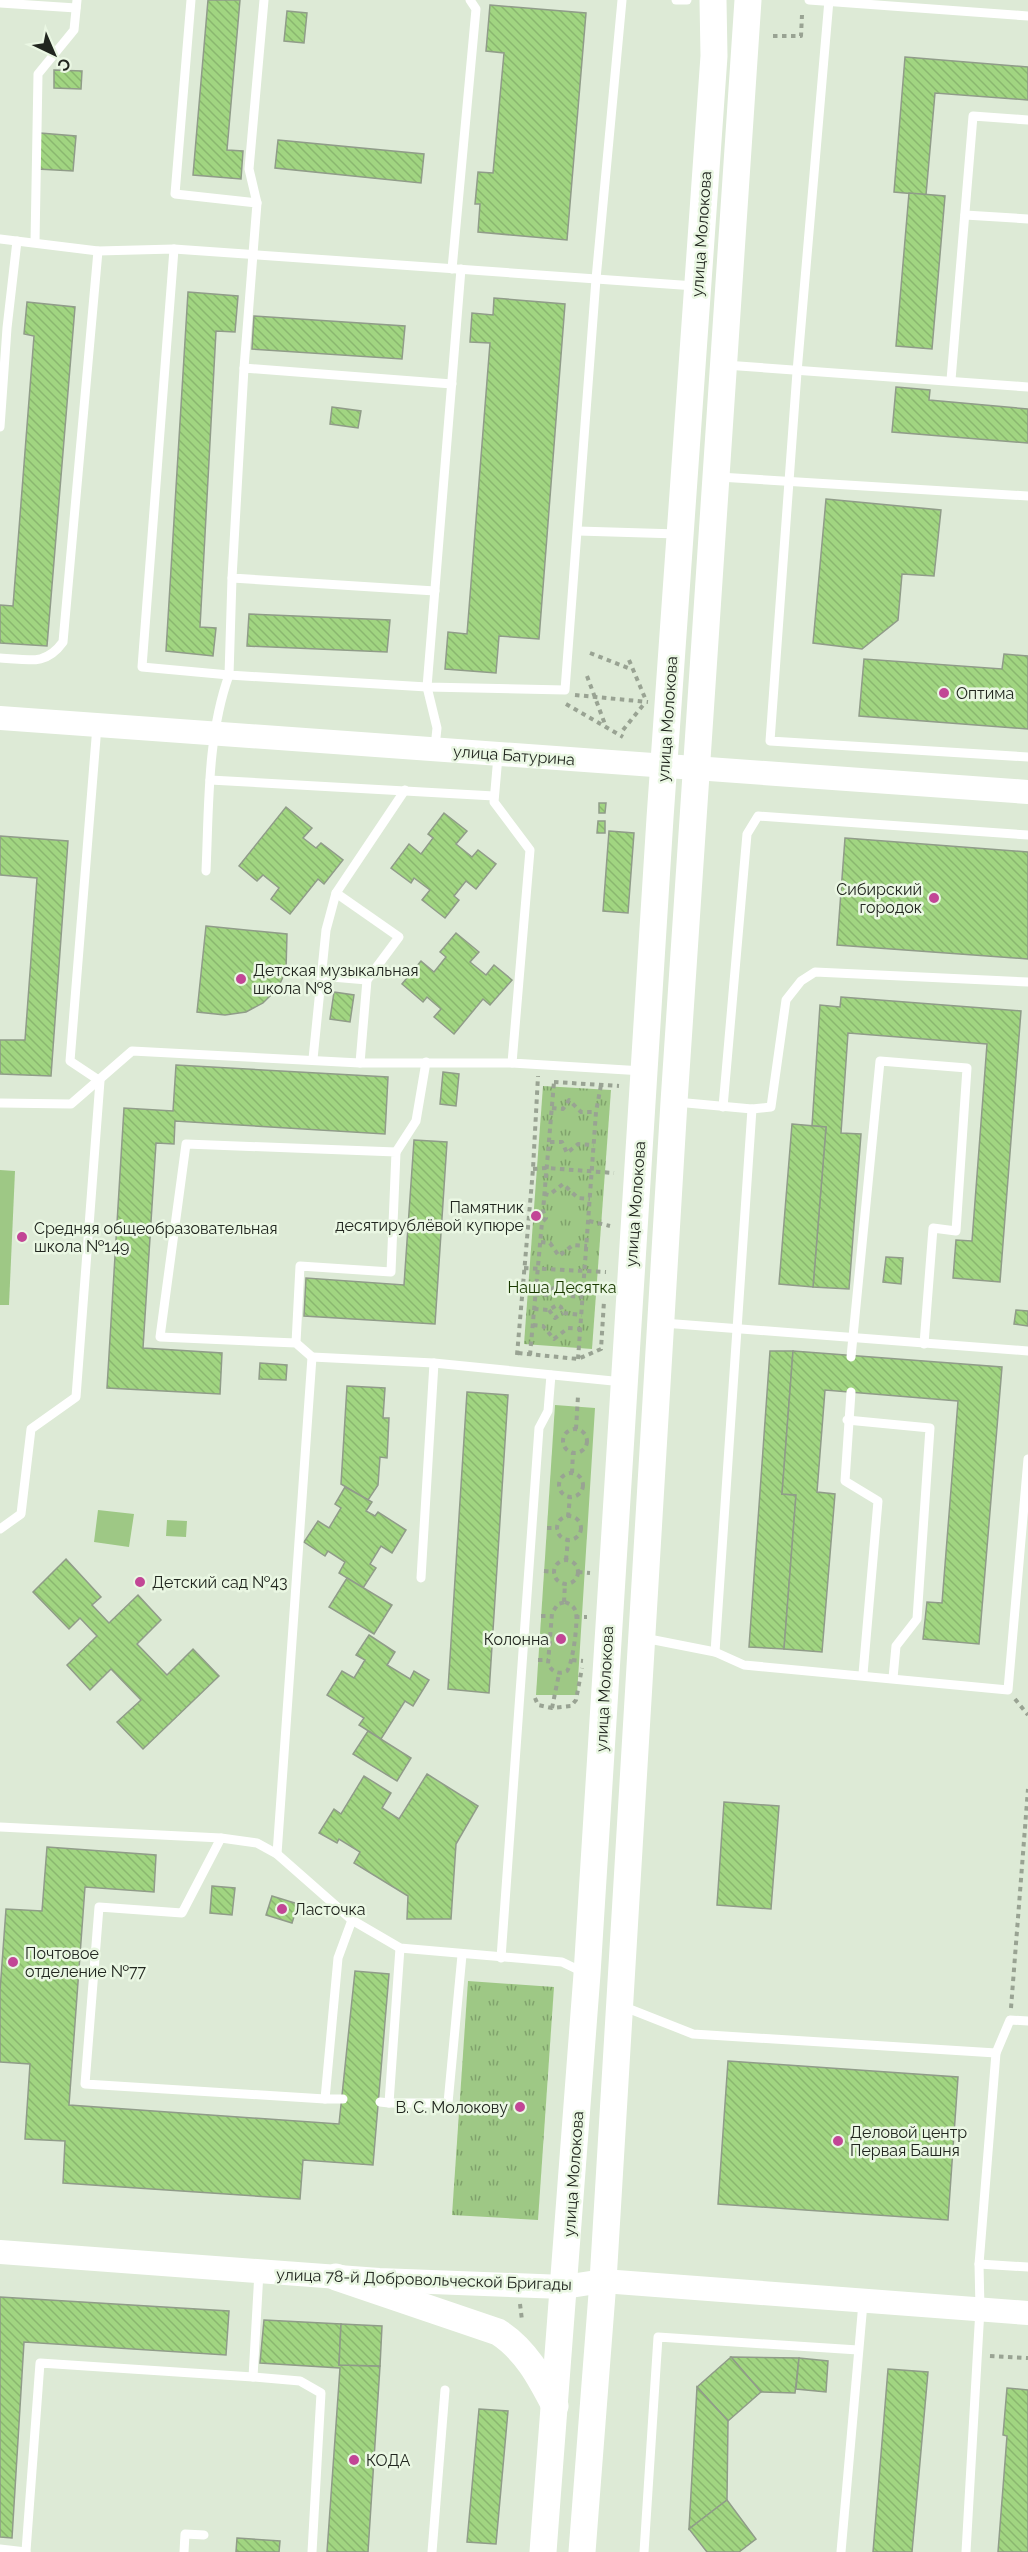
<svg xmlns="http://www.w3.org/2000/svg" width="1028" height="2552" viewBox="0 0 1028 2552" font-family="Raleway,sans-serif">
<style>
.grass{fill:#9ec885}
.park{fill:url(#park-tufts)}
.building{fill:url(#building-back-hatch);stroke:#909c89;stroke-width:1.5}
.lines{fill:none;stroke-linecap:round;stroke-linejoin:round}
.path{stroke:#99a393;stroke-width:4;stroke-dasharray:4.5 4.5;stroke-linecap:butt}
.service{stroke:#fff;stroke-width:9}
.tertiary{stroke:#fff;stroke-width:24}
.secondary{stroke:#fff;stroke-width:27}
.poi-dot{fill:#c24696;stroke:#eaf7e3;stroke-width:2}
.labels{text-anchor:middle;stroke-width:5;stroke-linejoin:round;paint-order:stroke}
.street-label{font-size:16px;fill:#21261f;stroke:#eaf7e3}
.poi-label{font-size:16px;fill:#21261f;stroke:#eaf7e3;text-anchor:start}
.park-label{font-size:16px;fill:#1a3a00;stroke:#eaf7e3}
</style>
<defs>
<pattern id="park-tufts" width="24" height="20" patternUnits="userSpaceOnUse" patternTransform="scale(1.5)"><rect width="24" height="20" fill="#9ec885"/><path d="M3 7l-1-3M5 7V3M7 7l1-3M15 17l-1-3M17 17v-4M19 17l1-3" fill="none" stroke="#80a26c"/></pattern>
<pattern id="building-back-hatch" width="6" height="6" patternUnits="userSpaceOnUse" patternTransform="scale(1.5)"><rect width="6" height="6" fill="#a1d581"/><path d="M-1 5l2 2M0 0l6 6M5-1l2 2" fill="none" stroke="#8ab76f"/></pattern>
</defs>
<rect width="100%" height="100%" fill="#ddead6"/>
<g class="grass">
<polygon points="0,1170 15,1171 9,1305 0,1305"/>
<polygon points="555,1405 595,1408 577,1695 536,1695"/>
<polygon points="98,1510 134,1514 129,1547 94,1542"/>
<polygon points="167,1520 187,1521 186,1537 166,1536"/>
</g>
<g class="park">
<polygon points="543,1086 611,1090 592,1349 524,1344"/>
<polygon points="468,1981 554,1987 538,2220 452,2215"/>
</g>
<g class="building">
<polygon points="208,0 240,0 227,150 243,151 241,179 193,175"/>
<polygon points="490,5 586,13 567,240 478,232 480,204 475,204 478,172 493,173 504,53 486,51"/>
<polygon points="287,11 307,13 304,43 284,41"/>
<polygon points="905,57 1028,67 1028,100 935,93 926,195 894,192"/>
<polygon points="54,70 82,71 81,89 54,88"/>
<polygon points="40,133 76,136 73,171 38,169"/>
<polygon points="278,140 424,154 421,183 275,168"/>
<polygon points="909,193 945,196 932,349 896,346"/>
<polygon points="188,292 238,296 235,332 216,331 200,627 216,628 213,656 166,651"/>
<polygon points="494,298 565,304 539,639 499,636 496,673 445,669 448,632 467,634 490,343 470,342 472,313 493,315"/>
<polygon points="27,302 75,307 47,646 0,643 0,605 13,606 34,336 24,334"/>
<polygon points="254,316 405,326 402,359 252,349"/>
<polygon points="896,387 930,390 929,400 1028,409 1028,443 892,432"/>
<polygon points="332,407 361,411 358,428 330,424"/>
<polygon points="826,499 941,510 934,576 902,574 898,620 862,649 813,643"/>
<polygon points="249,614 390,620 387,652 247,646"/>
<polygon points="1004,654 1028,656 1028,729 859,716 864,659 1002,669"/>
<polygon points="599,803 606,803 605,813 599,813"/>
<polygon points="286,807 312,828 303,838 316,848 321,843 343,860 324,884 318,879 290,914 271,899 279,888 263,875 257,881 239,866"/>
<polygon points="444,813 467,831 456,844 472,857 478,850 496,864 476,889 466,881 454,896 459,900 445,918 422,900 430,890 414,878 411,883 391,868 409,844 421,854 433,838 428,834"/>
<polygon points="598,821 605,821 605,833 597,833"/>
<polygon points="609,831 634,833 628,913 603,911"/>
<polygon points="0,836 68,841 51,1076 0,1074 0,1040 25,1040 37,878 0,875"/>
<polygon points="845,838 1028,852 1028,959 837,945"/>
<polygon points="206,926 287,934 286,970 278,988 263,1003 246,1012 225,1015 197,1012"/>
<polygon points="456,933 479,952 470,962 486,975 494,965 512,980 490,1005 483,999 454,1034 434,1017 441,1009 427,997 423,1002 402,984 421,961 434,972 446,957 440,952"/>
<polygon points="334,992 354,995 350,1022 330,1019"/>
<polygon points="841,997 1021,1011 1000,1282 953,1278 956,1240 972,1241 987,1044 848,1033 841,1133 861,1134 849,1289 813,1287 826,1127 812,1126 820,1005 840,1007"/>
<polygon points="176,1065 388,1077 385,1134 175,1121 174,1144 156,1143 143,1348 222,1353 220,1394 107,1388 124,1108 173,1111"/>
<polygon points="443,1072 459,1074 456,1106 440,1104"/>
<polygon points="792,1124 826,1127 813,1287 779,1284"/>
<polygon points="414,1140 447,1142 435,1324 304,1316 306,1278 404,1285"/>
<polygon points="886,1257 903,1258 901,1284 883,1282"/>
<polygon points="1016,1310 1028,1311 1028,1326 1014,1324"/>
<polygon points="770,1351 793,1351 782,1494 796,1495 784,1649 749,1647"/>
<polygon points="793,1351 1002,1367 979,1644 923,1639 927,1602 942,1603 958,1401 825,1390 817,1492 835,1494 822,1652 784,1649 796,1495 782,1494"/>
<polygon points="260,1363 287,1365 286,1380 259,1379"/>
<polygon points="347,1386 385,1388 383,1418 389,1418 387,1458 380,1457 378,1485 368,1500 341,1484"/>
<polygon points="467,1392 508,1395 489,1693 448,1689"/>
<polygon points="345,1487 372,1502 366,1511 375,1516 378,1512 406,1530 392,1553 381,1546 370,1564 376,1568 363,1588 339,1573 345,1562 328,1551 325,1556 304,1542 318,1521 329,1528 341,1508 335,1504"/>
<polygon points="66,1559 101,1597 92,1605 109,1623 138,1595 161,1620 137,1644 167,1675 193,1649 219,1676 143,1749 117,1722 141,1700 111,1669 90,1690 67,1665 97,1636 80,1618 69,1629 33,1592"/>
<polygon points="347,1578 392,1605 374,1634 329,1607"/>
<polygon points="369,1635 395,1652 387,1665 410,1679 414,1671 429,1680 413,1706 405,1701 381,1739 359,1725 364,1718 327,1695 342,1671 354,1678 365,1660 356,1655"/>
<polygon points="368,1731 411,1758 397,1781 353,1754"/>
<polygon points="427,1774 478,1806 456,1844 451,1919 407,1919 408,1896 354,1863 360,1852 339,1839 337,1843 319,1833 334,1809 341,1814 364,1776 391,1793 382,1808 399,1819"/>
<polygon points="724,1802 779,1806 771,1909 717,1905"/>
<polygon points="47,1847 156,1855 154,1892 85,1887 69,2105 339,2124 355,1971 389,1974 373,2165 303,2160 300,2199 63,2183 65,2141 25,2139 30,2064 0,2062 0,1991 6,1909 42,1911"/>
<polygon points="212,1886 235,1888 232,1915 210,1913"/>
<polygon points="272,1896 298,1904 292,1923 266,1915"/>
<polygon points="728,2061 958,2077 948,2220 718,2204"/>
<polygon points="0,2297 229,2311 226,2355 24,2342 12,2538 0,2537"/>
<polygon points="264,2320 341,2324 339,2365 380,2366 368,2552 327,2552 340,2368 260,2363"/>
<polygon points="341,2324 382,2326 380,2366 339,2365"/>
<polygon points="731,2357 799,2358 795,2393 761,2392"/>
<polygon points="731,2357 761,2392 728,2421 697,2387"/>
<polygon points="799,2358 828,2361 826,2392 796,2389"/>
<polygon points="888,2369 928,2372 912,2552 873,2552"/>
<polygon points="697,2387 728,2421 727,2500 689,2529"/>
<polygon points="1007,2388 1028,2390 1028,2552 998,2552 1007,2436 1003,2435"/>
<polygon points="479,2409 508,2411 496,2544 467,2542"/>
<polygon points="727,2500 756,2539 739,2552 707,2552 689,2529"/>
<polygon points="237,2538 280,2541 279,2552 236,2552"/>
</g>
<g class="lines">
<g class="path">
<polyline points="773,36 801,36 802,15"/>
<polyline points="590,653 628,668"/>
<polyline points="629,660 645,698"/>
<polyline points="587,676 606,727"/>
<polyline points="575,695 648,702"/>
<polyline points="566,704 623,737"/>
<polyline points="623,730 644,704"/>
<polyline points="554,1082 619,1086"/>
<polyline points="552,1108 563,1109 569,1100 581,1112 596,1112"/>
<polyline points="550,1142 562,1142 567,1153 578,1144 594,1145"/>
<polyline points="533,1169 547,1168 614,1173"/>
<polyline points="544,1194 549,1195 563,1184 578,1198 590,1199"/>
<polyline points="589,1221 610,1226"/>
<polyline points="541,1242 550,1243 559,1256 573,1245 587,1246"/>
<polyline points="524,1268 606,1272"/>
<polyline points="535,1294 546,1295 558,1284 570,1296 583,1297"/>
<polyline points="534,1309 549,1310 557,1305 561,1307 563,1313 582,1315"/>
<polyline points="549,1310 555,1318 563,1313"/>
<polyline points="533,1325 543,1326 554,1339 568,1328 581,1329"/>
<polyline points="518,1353 578,1359 601,1349 604,1301"/>
<polyline points="517,1355 533,1169 538,1076"/>
<polyline points="530,1355 542,1222 546,1218 543,1211 554,1082"/>
<polyline points="578,1359 596,1112 601,1085"/>
<polyline points="576,1429 578,1396"/>
<circle cx="575" cy="1441" r="12"/>
<polyline points="572,1473 573,1452"/>
<circle cx="571" cy="1485" r="12"/>
<circle cx="569" cy="1528" r="12"/>
<polyline points="568,1517 570,1497"/>
<polyline points="547,1528 557,1528"/>
<polyline points="566,1560 568,1540"/>
<circle cx="566" cy="1572" r="12"/>
<polyline points="544,1571 554,1572"/>
<polyline points="578,1572 590,1573"/>
<polyline points="564,1602 565,1583"/>
<path d="M 565,1602 C 570,1604 574,1606 576,1612 C 578,1622 573,1663 567,1671 C 559,1675 552,1672 548,1664 L 552,1613 L 558,1604 Z"/>
<polyline points="541,1616 552,1616"/>
<polyline points="575,1617 587,1617"/>
<polyline points="538,1660 548,1660"/>
<polyline points="572,1660 583,1661"/>
<polyline points="535,1698 538,1705 552,1708 571,1706 576,1700 582,1668"/>
<polyline points="1015,1699 1028,1715"/>
<polyline points="552,1708 559,1674"/>
<polyline points="1011,2008 1028,1789"/>
<polyline points="520,2304 522,2320"/>
<polyline points="990,2356 1028,2358"/>
</g>
<g class="service">
<polyline points="191,0 175,194 257,203 244,368"/>
<polyline points="676,0 687,0"/>
<polyline points="809,0 1028,16"/>
<polyline points="829,0 797,372 770,741 1028,757"/>
<polyline points="0,3 76,8"/>
<polyline points="257,203 249,169 264,0"/>
<polyline points="965,215 1028,219"/>
<polyline points="0,239 98,251 174,249 695,286"/>
<polyline points="35,242 38,74 74,30 77,0"/>
<path d="M 174,249 L 142,667 L 229,675 C 207,736 209,807 206,871"/>
<polyline points="452,269 476,9 470,0"/>
<polyline points="725,365 1028,387"/>
<polyline points="951,380 973,116 1028,120"/>
<polyline points="0,427 7,328 17,241"/>
<polyline points="719,477 1028,496"/>
<polyline points="578,531 678,534"/>
<polyline points="232,578 229,675 427,687 565,690 596,279 622,0"/>
<polyline points="435,591 232,578 244,368 452,384"/>
<path d="M 0,658 C 27,659 45,667 63,642 L 98,251"/>
<polyline points="435,747 437,728 427,687 461,269"/>
<polyline points="498,756 494,802 530,850 512,1063 643,1071"/>
<polyline points="210,780 494,796"/>
<polyline points="336,893 399,937 367,980 360,1063"/>
<polyline points="320,976 367,980"/>
<polyline points="313,1059 326,930 336,893 405,790"/>
<polyline points="676,1102 752,1109 771,1107 786,1000 801,981 815,972 1028,982"/>
<polyline points="0,1103 71,1104 132,1051 360,1063 512,1063"/>
<polyline points="723,1107 747,834 758,816 1028,835"/>
<polyline points="396,1152 416,1121 426,1062"/>
<polyline points="663,1323 1028,1351"/>
<polyline points="296,1343 160,1337 186,1144 396,1152 391,1272 300,1266 296,1343 312,1357"/>
<polyline points="851,1357 880,1061 967,1068 956,1231 933,1228 924,1344"/>
<polyline points="851,1392 845,1481 878,1501 863,1674"/>
<polyline points="847,1420 930,1428 917,1619 896,1646 893,1678"/>
<polyline points="0,1529 21,1514 31,1429 76,1397 100,1081 70,1061 97,726"/>
<polyline points="421,1578 434,1363"/>
<polyline points="644,1638 715,1652 744,1665 1008,1690 1028,1459"/>
<polyline points="715,1652 752,1109"/>
<polyline points="0,1827 221,1838 257,1843 277,1854 352,1920 400,1948 562,1962 585,1973"/>
<polyline points="221,1838 182,1913 99,1907 85,2084 325,2099 338,1958 352,1920"/>
<polyline points="277,1854 312,1357 434,1363 623,1382"/>
<polyline points="501,1958 539,1428 548,1411 551,1375"/>
<polyline points="622,2006 693,2034 996,2053"/>
<polyline points="325,2099 343,2099"/>
<polyline points="380,2102 389,2103 400,1948"/>
<polyline points="389,2103 448,2103 462,1955"/>
<polyline points="979,2264 1028,2267"/>
<polyline points="253,2377 300,2381 321,2393 312,2552"/>
<polyline points="0,2549 26,2552"/>
<polyline points="26,2551 40,2363 253,2377 259,2272"/>
<polyline points="184,2552 185,2534 204,2535"/>
<polyline points="432,2552 445,2390"/>
<polyline points="644,2552 658,2337 858,2350"/>
<polyline points="841,2552 863,2303"/>
<polyline points="966,2552 980,2309 979,2264 996,2053 1010,2020 1028,2021"/>
</g>
<g class="tertiary">
<polyline points="0,718 1028,792"/>
<polyline points="0,2252 379,2280 564,2287 603,2281 1028,2313"/>
</g>
<g class="secondary">
<path d="M 336,2277 L 498,2332 C 526,2350 540,2377 555,2406"/>
<polyline points="543,2552 587,1974 660,818 714,56 713,0"/>
<polyline points="582,2552 603,2281 674,1102 748,0"/>
</g>
</g>
<g class="poi-dot">
<circle cx="944" cy="693" r="6"/>
<circle cx="934" cy="898" r="6"/>
<circle cx="241" cy="979" r="6"/>
<circle cx="536" cy="1216" r="6"/>
<circle cx="22" cy="1237" r="6"/>
<circle cx="140" cy="1582" r="6"/>
<circle cx="561" cy="1639" r="6"/>
<circle cx="282" cy="1909" r="6"/>
<circle cx="13" cy="1962" r="6"/>
<circle cx="520" cy="2107" r="6"/>
<circle cx="838" cy="2141" r="6"/>
<circle cx="354" cy="2460" r="6"/>
</g>
<g class="labels">
<g class="street-label">
<text transform="translate(701 234) rotate(-86)" y="6">улица Молокова</text>
<text transform="translate(667 719) rotate(-86)" y="6">улица Молокова</text>
<text transform="translate(514 755) rotate(4)" y="6">улица Батурина</text>
<text transform="translate(635 1204) rotate(-86)" y="6">улица Молокова</text>
<text transform="translate(604 1689) rotate(-87)" y="6">улица Молокова</text>
<text transform="translate(573 2174) rotate(-86)" y="6">улица Молокова</text>
<text transform="translate(424 2279) rotate(2)" y="6">улица 78-й Добровольческой Бригады</text>
</g>
<g class="poi-label">
<text x="956" y="699">Оптима</text>
<text x="922" y="895" text-anchor="end">Сибирский<tspan x="922" dy="18">городок</tspan></text>
<text x="253" y="976">Детская музыкальная<tspan x="253" dy="18">школа №8</tspan></text>
<text x="524" y="1213" text-anchor="end">Памятник<tspan x="524" dy="18">десятирублёвой купюре</tspan></text>
<text x="34" y="1234">Средняя общеобразовательная<tspan x="34" dy="18">школа №149</tspan></text>
<text x="152" y="1588">Детский сад №43</text>
<text x="549" y="1645" text-anchor="end">Колонна</text>
<text x="294" y="1915">Ласточка</text>
<text x="25" y="1959">Почтовое<tspan x="25" dy="18">отделение №77</tspan></text>
<text x="508" y="2113" text-anchor="end">В. С. Молокову</text>
<text x="850" y="2138">Деловой центр<tspan x="850" dy="18">Первая Башня</tspan></text>
<text x="366" y="2466">КОДА</text>
</g>
<g class="park-label">
<text x="562" y="1293">Наша Десятка</text>
</g>
</g>
<g transform="translate(54 54) rotate(136)" stroke="#eaf7e3" stroke-width="4.5" paint-order="stroke">
<path d="M0-4.5L10 22L0 15L-10 22Z" fill="#21261f"/>
<text y="-9" font-size="16" font-weight="bold" text-anchor="middle" fill="#21261f">С</text>
</g>
</svg>
